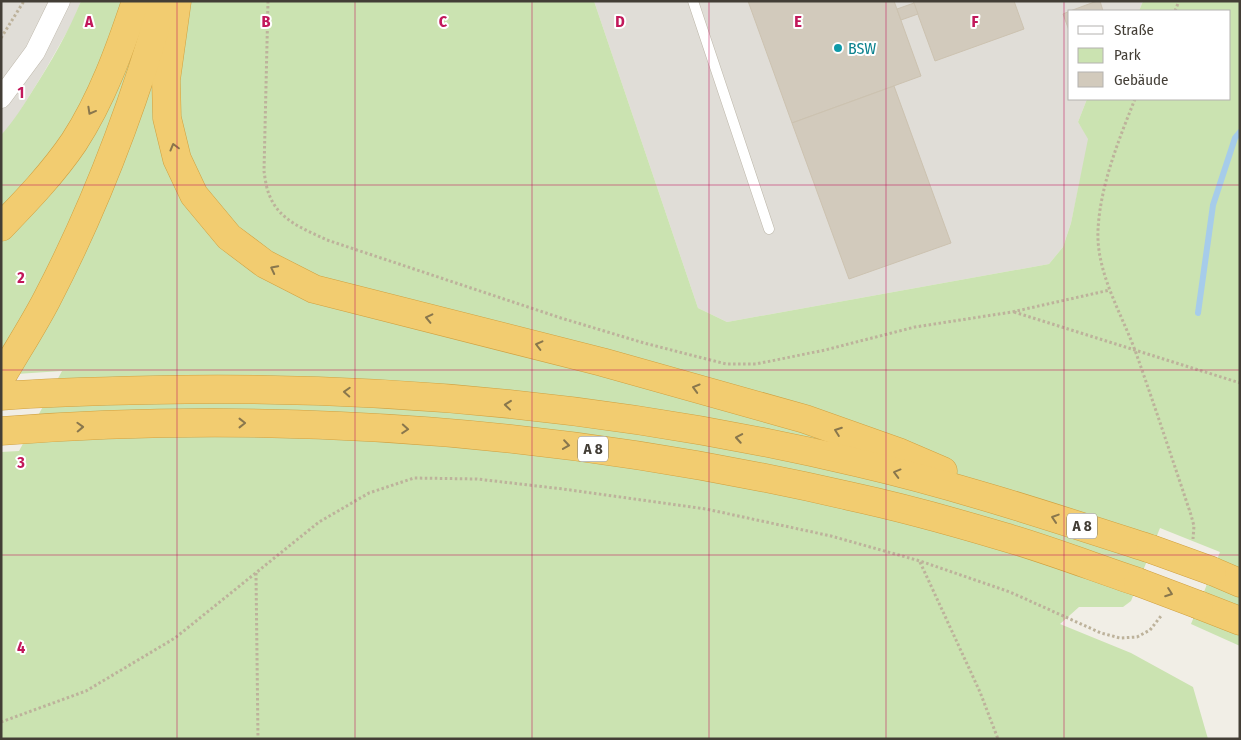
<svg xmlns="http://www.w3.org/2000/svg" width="1241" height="740" viewBox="0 0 1241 740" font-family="'Fira Sans Condensed',sans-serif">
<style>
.industrial{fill:#e0ddd7}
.green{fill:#cbe3b1}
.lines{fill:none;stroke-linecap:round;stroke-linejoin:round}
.stream{stroke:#a6ccea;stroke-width:6}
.building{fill:#d2cabc;stroke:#ccc2b0}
.lane-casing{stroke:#bcb6a9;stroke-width:11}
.street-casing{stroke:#bcb6a9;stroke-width:21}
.highway-casing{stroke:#d0a141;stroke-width:29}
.path{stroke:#bdb29b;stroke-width:3;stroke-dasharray:2.5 2.5;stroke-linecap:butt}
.lane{stroke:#fff;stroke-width:10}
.street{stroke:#fff;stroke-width:20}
.highway{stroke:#f2cc70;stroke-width:28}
.highway-bridge-casing{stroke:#d0a141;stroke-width:29;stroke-linecap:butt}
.highway-bridge{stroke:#f2cc70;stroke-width:28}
.oneway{stroke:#89774d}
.grid{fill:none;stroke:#c2185b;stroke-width:1;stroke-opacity:0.55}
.culture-dot{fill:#0f9aa8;stroke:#fff;stroke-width:2}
.labels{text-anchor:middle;stroke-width:4;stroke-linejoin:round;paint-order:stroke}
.shield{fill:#fff;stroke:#7b7872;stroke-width:1}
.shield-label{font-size:15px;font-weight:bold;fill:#433e36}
.culture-label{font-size:16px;fill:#0d838f;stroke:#fff;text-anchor:start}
.grid-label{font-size:16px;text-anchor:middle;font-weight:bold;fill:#c2185b;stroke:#fff;stroke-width:4;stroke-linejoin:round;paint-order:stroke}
</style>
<rect width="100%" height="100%" fill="#f1eee6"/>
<g class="industrial">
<polygon points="1,1 81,1 72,23 44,72 12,124 1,135"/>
<polygon points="594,1 1143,1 1139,11 1070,11 1070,99 1087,99 1078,122 1089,139 1071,223 1063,247 1049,264 727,322 698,308"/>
</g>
<path class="green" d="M 81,1 L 594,1 L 698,308 L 727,322 L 1049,264 L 1063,247 L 1071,223 L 1088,139 L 1078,122 L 1087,99 L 1230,99 L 1230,11 L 1139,11 L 1143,1 L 1240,1 L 1240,646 L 1191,624 L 1220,552 L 1160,528 L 1131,601 L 1123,607 L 1079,607 L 1060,624 L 1131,653 L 1193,687 L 1208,739 L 1,739 L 1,452 L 19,451 L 62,371 L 1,375 L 1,135 C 14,121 23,106 33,90 C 51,62 68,33 81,1 Z"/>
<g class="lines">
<polyline class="stream" points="1198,313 1213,205 1235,138 1240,132"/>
</g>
<g class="building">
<polygon points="748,1 894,1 921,76 792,123"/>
<polygon points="913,1 1014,1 1024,29 935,61"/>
<polygon points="1097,1 1100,1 1103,11 1070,11"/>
<polygon points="914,3 918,14 901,20 897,9"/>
<polygon points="1070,11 1070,33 1063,14"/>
<polygon points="894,86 951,243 849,279 792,123"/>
</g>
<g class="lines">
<defs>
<polyline id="lane" points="693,1 769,229"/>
<polyline id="street" points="1,98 35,52 60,1"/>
<g id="highway">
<polyline points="177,1 166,80 167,118 177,159 194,195 229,237 265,264 314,289 602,362 805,419 901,453 943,471"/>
<path d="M 1,227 C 27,200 53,173 74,142 C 102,99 120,49 136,1"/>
<path d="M 1,378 C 16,352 33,326 47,299 C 96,205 134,104 163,2"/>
<path d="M 1,396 C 52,392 103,391 154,390 C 390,385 628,408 859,463 C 958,486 1055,518 1151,549"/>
<path d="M 1,431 C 285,409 572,432 849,496 C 900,507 951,521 1001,536 C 1047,549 1093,567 1138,582"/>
<polyline points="1212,571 1240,583"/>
<polyline points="1199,605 1240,621"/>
</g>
</defs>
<use href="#lane" class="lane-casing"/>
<use href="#street" class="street-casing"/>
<use href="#highway" class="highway-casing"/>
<g class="path">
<path d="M 268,1 L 264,171 C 265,178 266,187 269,194 C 278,220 304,229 327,240 L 561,318 L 644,343 L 726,364 L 756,364 L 825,350 L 915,327 L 1012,312 L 1110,290"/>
<polyline points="1175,11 1179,1"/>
<polyline points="1,38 24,1"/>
<path d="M 1135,99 C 1119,139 1100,186 1098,230 C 1096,273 1122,314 1136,353 C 1155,407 1173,461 1191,515 L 1194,526 L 1193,539"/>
<polyline points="1014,312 1240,383"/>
<polyline points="920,562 980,692 998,739"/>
<polyline points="256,573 258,739"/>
<polyline points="1,722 86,691 175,638 319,522 369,493 414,478 477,479 563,489 706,509 831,536 920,561 1010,592 1101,633 1120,638 1137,637 1150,630 1161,616"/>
</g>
<use href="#lane" class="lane"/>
<use href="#street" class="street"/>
<use href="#highway" class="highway"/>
<defs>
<g id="highway-bridge">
<polyline points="1151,549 1212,571"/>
<polyline points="1138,582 1199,605"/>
</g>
</defs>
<use href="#highway-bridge" class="highway-bridge-casing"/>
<use href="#highway-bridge" class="highway-bridge"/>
</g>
<defs><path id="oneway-chevron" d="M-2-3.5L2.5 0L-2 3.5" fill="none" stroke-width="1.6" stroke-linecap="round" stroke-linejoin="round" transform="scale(1.25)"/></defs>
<g class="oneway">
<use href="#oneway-chevron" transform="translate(91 111) rotate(119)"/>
<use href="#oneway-chevron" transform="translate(174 147) rotate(-105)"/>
<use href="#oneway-chevron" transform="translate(274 269) rotate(-153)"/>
<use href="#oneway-chevron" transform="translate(429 318) rotate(-167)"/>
<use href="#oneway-chevron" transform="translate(539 345) rotate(-166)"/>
<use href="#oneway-chevron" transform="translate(696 388) rotate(-164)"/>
<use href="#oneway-chevron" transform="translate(347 392) rotate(-177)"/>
<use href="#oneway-chevron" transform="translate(508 405) rotate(-174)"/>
<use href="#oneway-chevron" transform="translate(242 423)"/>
<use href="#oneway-chevron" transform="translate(80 427) rotate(-2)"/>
<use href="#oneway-chevron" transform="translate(405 429) rotate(4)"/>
<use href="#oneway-chevron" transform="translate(838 431) rotate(-160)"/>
<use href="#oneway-chevron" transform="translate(739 438) rotate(-170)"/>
<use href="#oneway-chevron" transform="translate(566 445) rotate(8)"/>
<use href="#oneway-chevron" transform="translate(897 473) rotate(-165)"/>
<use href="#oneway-chevron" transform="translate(1055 518) rotate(-162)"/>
<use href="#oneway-chevron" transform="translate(1169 593) rotate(20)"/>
</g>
<path class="grid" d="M 177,1 L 177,739M 355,1 L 355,739M 532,1 L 532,739M 709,1 L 709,739M 886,1 L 886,739M 1064,1 L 1064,739M 1,185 L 1240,185M 1,370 L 1240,370M 1,555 L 1240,555"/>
<circle class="culture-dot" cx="838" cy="48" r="5"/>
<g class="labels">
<g class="shield">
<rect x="578" y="436.5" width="30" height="25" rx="4"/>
<rect x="1067" y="513.5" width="30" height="25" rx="4"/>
</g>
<g class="shield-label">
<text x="593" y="454">A 8</text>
<text x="1082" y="531">A 8</text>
</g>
<g class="culture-label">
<text x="848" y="54">BSW</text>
</g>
</g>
<g class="grid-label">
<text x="89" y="27">A</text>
<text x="266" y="27">B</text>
<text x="443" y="27">C</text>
<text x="620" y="27">D</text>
<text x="798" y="27">E</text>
<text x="975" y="27">F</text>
<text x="21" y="98">1</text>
<text x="21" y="283">2</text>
<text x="21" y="468">3</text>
<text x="21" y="653">4</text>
</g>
<rect width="1241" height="740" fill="none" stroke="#433e36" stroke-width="5"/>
<rect x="1068" y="10" width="162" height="90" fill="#ffffff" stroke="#b4b2af"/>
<rect x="1078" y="26" width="25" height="8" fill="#ffffff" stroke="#b4b2af"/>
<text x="1114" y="35" font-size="15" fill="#433e36">Straße</text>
<rect x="1078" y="48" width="25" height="15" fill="#cbe3b1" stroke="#b4b2af"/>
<text x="1114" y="60" font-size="15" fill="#433e36">Park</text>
<rect x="1078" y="72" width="25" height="15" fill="#d2cabc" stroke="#b4b2af"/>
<text x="1114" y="85" font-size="15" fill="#433e36">Gebäude</text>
</svg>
